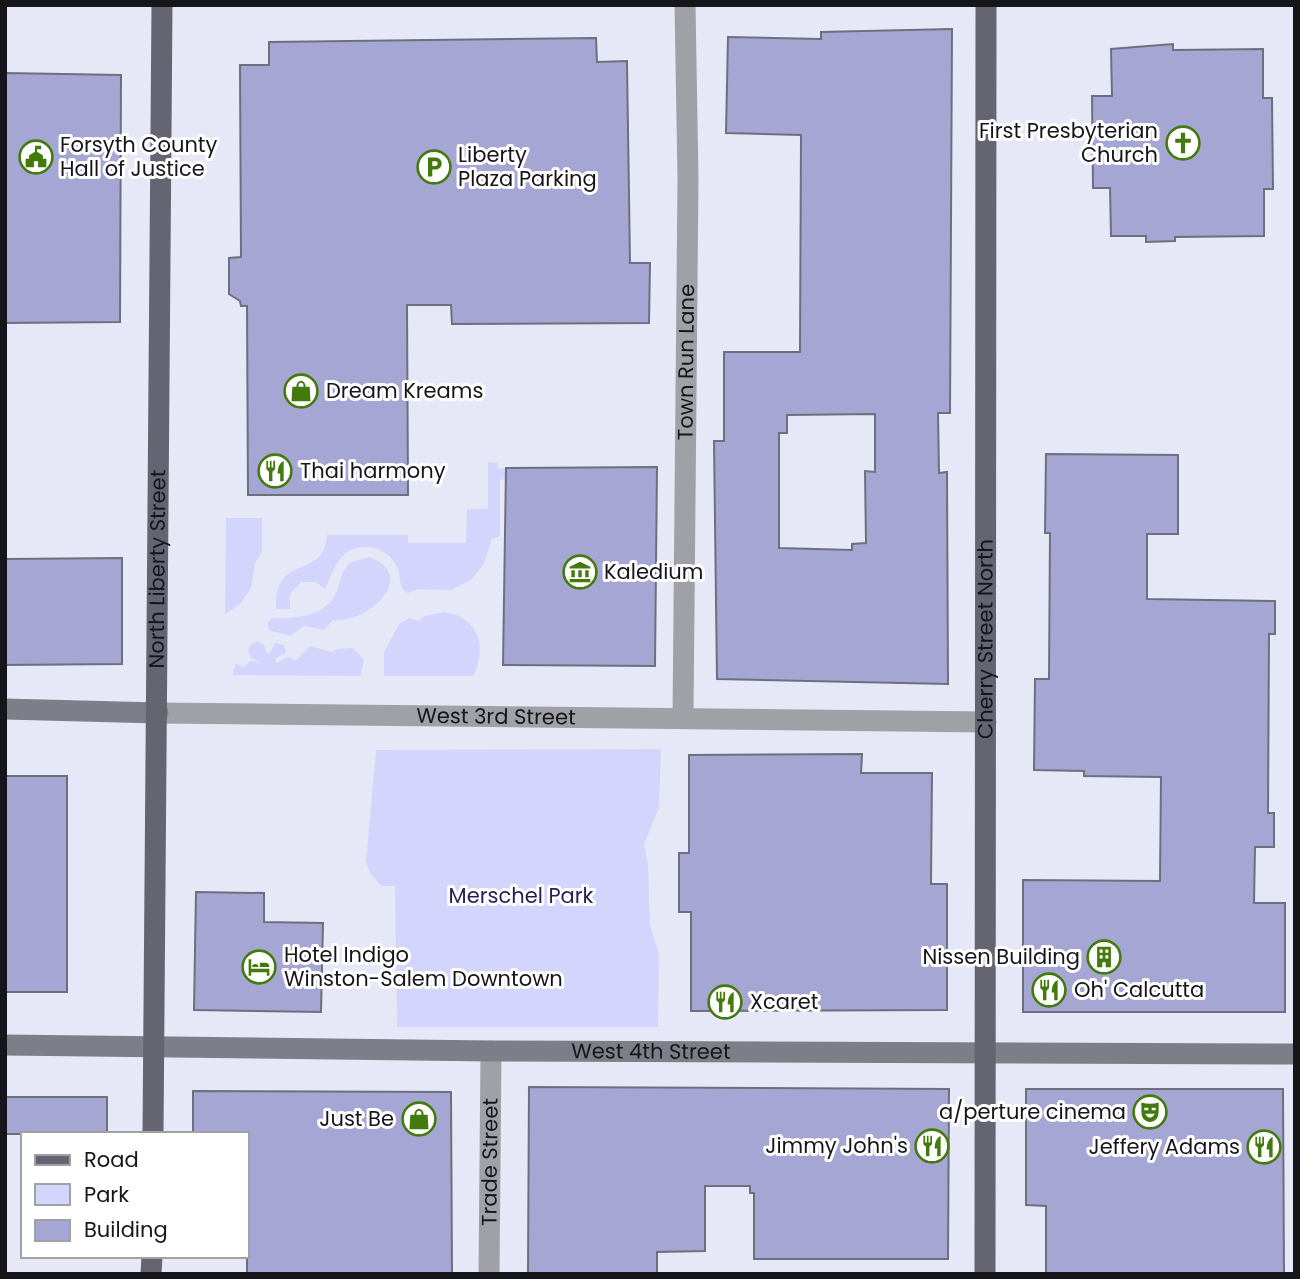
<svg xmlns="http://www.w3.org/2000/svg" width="1300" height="1279" viewBox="0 0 1300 1279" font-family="Poppins,sans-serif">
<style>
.green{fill:#d4d5fc}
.building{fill:#a6a6d4;stroke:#6e6f7c;stroke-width:2;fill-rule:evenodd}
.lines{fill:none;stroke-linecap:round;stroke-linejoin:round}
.minor{stroke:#a0a1a7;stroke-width:21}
.tertiary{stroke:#a0a1a7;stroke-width:21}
.secondary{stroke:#7d7e87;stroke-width:21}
.primary{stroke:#646570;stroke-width:21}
.labels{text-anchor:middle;stroke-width:6;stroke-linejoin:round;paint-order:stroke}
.poi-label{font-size:21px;fill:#15151b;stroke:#fff;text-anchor:start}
.street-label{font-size:21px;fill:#15151b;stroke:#fff}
.park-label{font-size:21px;fill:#261f56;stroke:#fff}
</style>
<rect width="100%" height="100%" fill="#e7e8f7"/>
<g class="green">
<path d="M 488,462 L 497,463 L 498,469 L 506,468 L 506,479 L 500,480 L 500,536 L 492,539 L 484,564 L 471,580 L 451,590 L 418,589 L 408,593 C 398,588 401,578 398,569 C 389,545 355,539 340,559 C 333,568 330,579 325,589 L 316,582 L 301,582 L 290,594 L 290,609 L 276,609 C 274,552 324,581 327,535 L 408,535 L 408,543 L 466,543 L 467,509 L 488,509 Z"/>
<polygon points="226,518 262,518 262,552 255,563 251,588 240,604 225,614"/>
<path d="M 369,557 C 420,575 368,624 333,620 L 324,630 L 304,626 L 290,636 L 269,630 L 267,623 L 272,618 C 294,619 325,617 336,593 C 340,583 341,572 349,563 Z"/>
<path d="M 444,612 C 479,617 488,648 473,676 L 384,676 L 384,652 L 399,624 L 409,618 L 419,621 L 425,616 Z"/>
<polygon points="256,641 264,644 267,653 270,653 275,643 284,645 286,653 276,658 276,663 289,657 296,660 310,646 332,652 337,649 353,648 364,659 361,676 232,675 236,664 244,667 250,661 261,662 251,658 248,652 249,646"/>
<polygon points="661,749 659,808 644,844 648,864 650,925 659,954 658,1027 397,1027 395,886 381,886 370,873 366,861 376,750"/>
</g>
<g class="building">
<path d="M 952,29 L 950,413 L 938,413 L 939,473 L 947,472 L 948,684 L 717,679 L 714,441 L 724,441 L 724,352 L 800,352 L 801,135 L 726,133 L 728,37 L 821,39 L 821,32 ZM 875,414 L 875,472 L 865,471 L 866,543 L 852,544 L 852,550 L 779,548 L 779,433 L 787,433 L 787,415 Z"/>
<polygon points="596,38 597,62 627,61 630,263 650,263 649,323 452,324 451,305 407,305 408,495 248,495 247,306 241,306 240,301 229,294 229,258 241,257 240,65 269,65 269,42"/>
<polygon points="1173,44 1173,50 1263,49 1263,98 1272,98 1273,189 1264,189 1264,236 1175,237 1175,241 1146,242 1146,236 1111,236 1110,188 1093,188 1092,96 1112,96 1111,49"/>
<polygon points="5,73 121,75 120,322 5,323"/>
<polygon points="1046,454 1178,455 1178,534 1147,534 1147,599 1275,601 1275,634 1269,634 1268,813 1274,813 1274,847 1255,847 1254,903 1285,903 1285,1012 1023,1012 1023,880 1160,881 1161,777 1084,776 1084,771 1034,770 1035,679 1049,679 1050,533 1045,533"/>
<polygon points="657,467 655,666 503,665 506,468"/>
<polygon points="122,558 122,664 5,665 5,559"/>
<polygon points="862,754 861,773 932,773 931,884 947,884 947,1010 691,1011 691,912 679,912 679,853 689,853 689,755"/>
<rect x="5" y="776" width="62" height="216"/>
<polygon points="196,892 264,893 264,922 323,923 321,1012 194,1010"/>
<polygon points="529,1087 949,1089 948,1259 754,1259 754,1193 750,1193 750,1186 705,1186 705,1251 657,1252 657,1274 528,1274"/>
<polygon points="1026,1089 1283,1089 1284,1274 1046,1274 1046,1206 1026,1205"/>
<polygon points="193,1091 451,1092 452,1274 247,1274 247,1134 193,1134"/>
<rect x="5" y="1097" width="102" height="37"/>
</g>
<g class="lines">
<path class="minor" id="s1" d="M 683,717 L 688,178 L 685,5"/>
<g class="tertiary">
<path id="s2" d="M 158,713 L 986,722"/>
<path id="s3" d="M 489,1274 L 491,1051"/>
</g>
<g class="secondary">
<polyline points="5,709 158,713"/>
<path id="s4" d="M 5,1045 L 491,1051 L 1295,1054"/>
</g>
<g class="primary">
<path id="s5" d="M 153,1134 L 162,5"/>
<polyline points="151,1274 152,1256"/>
<path id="s6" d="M 985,1274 L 986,5"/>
</g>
</g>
<defs>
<symbol id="church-ring" viewBox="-11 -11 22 22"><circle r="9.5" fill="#fff" stroke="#437a0d" stroke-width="1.5"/><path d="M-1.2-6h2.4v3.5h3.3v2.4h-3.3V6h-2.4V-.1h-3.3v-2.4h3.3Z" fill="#437a0d"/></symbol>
<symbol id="civic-ring" viewBox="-11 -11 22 22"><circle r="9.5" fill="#fff" stroke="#437a0d" stroke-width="1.5"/><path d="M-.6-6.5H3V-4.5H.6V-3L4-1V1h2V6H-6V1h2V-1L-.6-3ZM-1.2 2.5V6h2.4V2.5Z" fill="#437a0d"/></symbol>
<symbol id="parking-ring" viewBox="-11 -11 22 22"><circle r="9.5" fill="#fff" stroke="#437a0d" stroke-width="1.5"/><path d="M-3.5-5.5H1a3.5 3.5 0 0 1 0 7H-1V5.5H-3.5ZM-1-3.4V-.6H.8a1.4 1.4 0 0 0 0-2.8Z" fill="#437a0d"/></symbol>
<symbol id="shop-ring" viewBox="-11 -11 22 22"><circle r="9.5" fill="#fff" stroke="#437a0d" stroke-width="1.5"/><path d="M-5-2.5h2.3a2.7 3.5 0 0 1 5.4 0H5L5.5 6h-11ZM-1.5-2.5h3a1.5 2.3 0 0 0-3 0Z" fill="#437a0d"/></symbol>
<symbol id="restaurant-ring" viewBox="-11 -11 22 22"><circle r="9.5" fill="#fff" stroke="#437a0d" stroke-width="1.5"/><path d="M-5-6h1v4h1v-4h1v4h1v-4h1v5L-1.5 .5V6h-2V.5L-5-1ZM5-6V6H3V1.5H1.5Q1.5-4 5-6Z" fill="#437a0d"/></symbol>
<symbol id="museum-ring" viewBox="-11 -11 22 22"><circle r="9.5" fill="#fff" stroke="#437a0d" stroke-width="1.5"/><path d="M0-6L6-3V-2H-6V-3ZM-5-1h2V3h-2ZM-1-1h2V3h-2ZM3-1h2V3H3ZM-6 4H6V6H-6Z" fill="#437a0d"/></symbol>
<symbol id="building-ring" viewBox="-11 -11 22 22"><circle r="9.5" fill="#fff" stroke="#437a0d" stroke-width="1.5"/><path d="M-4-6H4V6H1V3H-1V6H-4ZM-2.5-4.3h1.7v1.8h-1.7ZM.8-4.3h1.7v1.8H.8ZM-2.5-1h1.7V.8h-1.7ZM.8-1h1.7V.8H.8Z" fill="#437a0d"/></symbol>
<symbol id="hotel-ring" viewBox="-11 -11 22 22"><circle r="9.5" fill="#fff" stroke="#437a0d" stroke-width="1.5"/><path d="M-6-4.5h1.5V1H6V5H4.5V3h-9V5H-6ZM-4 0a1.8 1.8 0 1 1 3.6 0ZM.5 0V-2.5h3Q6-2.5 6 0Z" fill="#437a0d"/></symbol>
<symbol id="theatre-ring" viewBox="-11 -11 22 22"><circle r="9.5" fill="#fff" stroke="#437a0d" stroke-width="1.5"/><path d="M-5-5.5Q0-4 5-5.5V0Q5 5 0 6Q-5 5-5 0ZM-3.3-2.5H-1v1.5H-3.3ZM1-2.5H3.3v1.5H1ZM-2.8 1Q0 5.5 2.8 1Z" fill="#437a0d"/></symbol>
</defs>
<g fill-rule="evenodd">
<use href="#church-ring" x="1164" y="124" width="38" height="38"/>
<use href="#civic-ring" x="17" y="138" width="38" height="38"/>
<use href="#parking-ring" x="415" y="148" width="38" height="38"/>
<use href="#shop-ring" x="282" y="372" width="38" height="38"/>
<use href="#restaurant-ring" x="256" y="452" width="38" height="38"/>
<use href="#museum-ring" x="561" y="553" width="38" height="38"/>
<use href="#building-ring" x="1085" y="938" width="38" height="38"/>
<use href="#hotel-ring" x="240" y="948" width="38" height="38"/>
<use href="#restaurant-ring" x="1030" y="971" width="38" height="38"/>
<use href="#restaurant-ring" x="706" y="983" width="38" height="38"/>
<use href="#theatre-ring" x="1131" y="1093" width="38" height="38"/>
<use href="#shop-ring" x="400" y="1100" width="38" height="38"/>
<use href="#restaurant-ring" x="913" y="1127" width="38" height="38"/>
<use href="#restaurant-ring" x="1245" y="1128" width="38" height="38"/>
</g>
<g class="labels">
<g class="poi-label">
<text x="1158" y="138" text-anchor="end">First Presbyterian<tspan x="1158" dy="24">Church</tspan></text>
<text x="60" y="152">Forsyth County<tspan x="60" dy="24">Hall of Justice</tspan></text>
<text x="458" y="162">Liberty<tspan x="458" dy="24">Plaza Parking</tspan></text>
<text x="326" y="398">Dream Kreams</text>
<text x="300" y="478">Thai harmony</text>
<text x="604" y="579">Kaledium</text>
<text x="284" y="962">Hotel Indigo<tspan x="284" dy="24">Winston-Salem Downtown</tspan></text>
<text x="1080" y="964" text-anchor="end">Nissen Building</text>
<text x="1074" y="997">Oh' Calcutta</text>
<text x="750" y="1009">Xcaret</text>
<text x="1126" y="1119" text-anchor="end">a/perture cinema</text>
<text x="394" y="1126" text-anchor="end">Just Be</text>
<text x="908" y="1153" text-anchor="end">Jimmy John's</text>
<text x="1240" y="1154" text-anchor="end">Jeffery Adams</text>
</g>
<g class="street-label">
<text dy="7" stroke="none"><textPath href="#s1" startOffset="355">Town Run Lane</textPath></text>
<text dy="7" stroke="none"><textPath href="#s5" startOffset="565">North Liberty Street</textPath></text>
<text dy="7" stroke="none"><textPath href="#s6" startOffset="635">Cherry Street North</textPath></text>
<text dy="7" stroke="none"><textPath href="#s2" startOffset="338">West 3rd Street</textPath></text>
<text dy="7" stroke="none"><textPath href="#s4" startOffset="646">West 4th Street</textPath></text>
<text dy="7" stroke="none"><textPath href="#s3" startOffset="112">Trade Street</textPath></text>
</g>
<g class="park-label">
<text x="521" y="903">Merschel Park</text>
</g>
</g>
<rect width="1300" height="1279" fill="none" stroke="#15151b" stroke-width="14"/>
<rect x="21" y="1132" width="228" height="126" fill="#ffffff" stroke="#a1a1a4" stroke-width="2"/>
<rect x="35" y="1155" width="35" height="10" fill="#646570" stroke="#a1a1a4" stroke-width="2"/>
<text x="84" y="1167" font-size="21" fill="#15151b">Road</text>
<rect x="35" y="1184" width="35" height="21" fill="#d4d5fc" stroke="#a1a1a4" stroke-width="2"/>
<text x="84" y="1202" font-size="21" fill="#15151b">Park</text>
<rect x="35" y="1220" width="35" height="21" fill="#a6a6d4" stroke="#a1a1a4" stroke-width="2"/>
<text x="84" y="1237" font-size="21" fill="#15151b">Building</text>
</svg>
